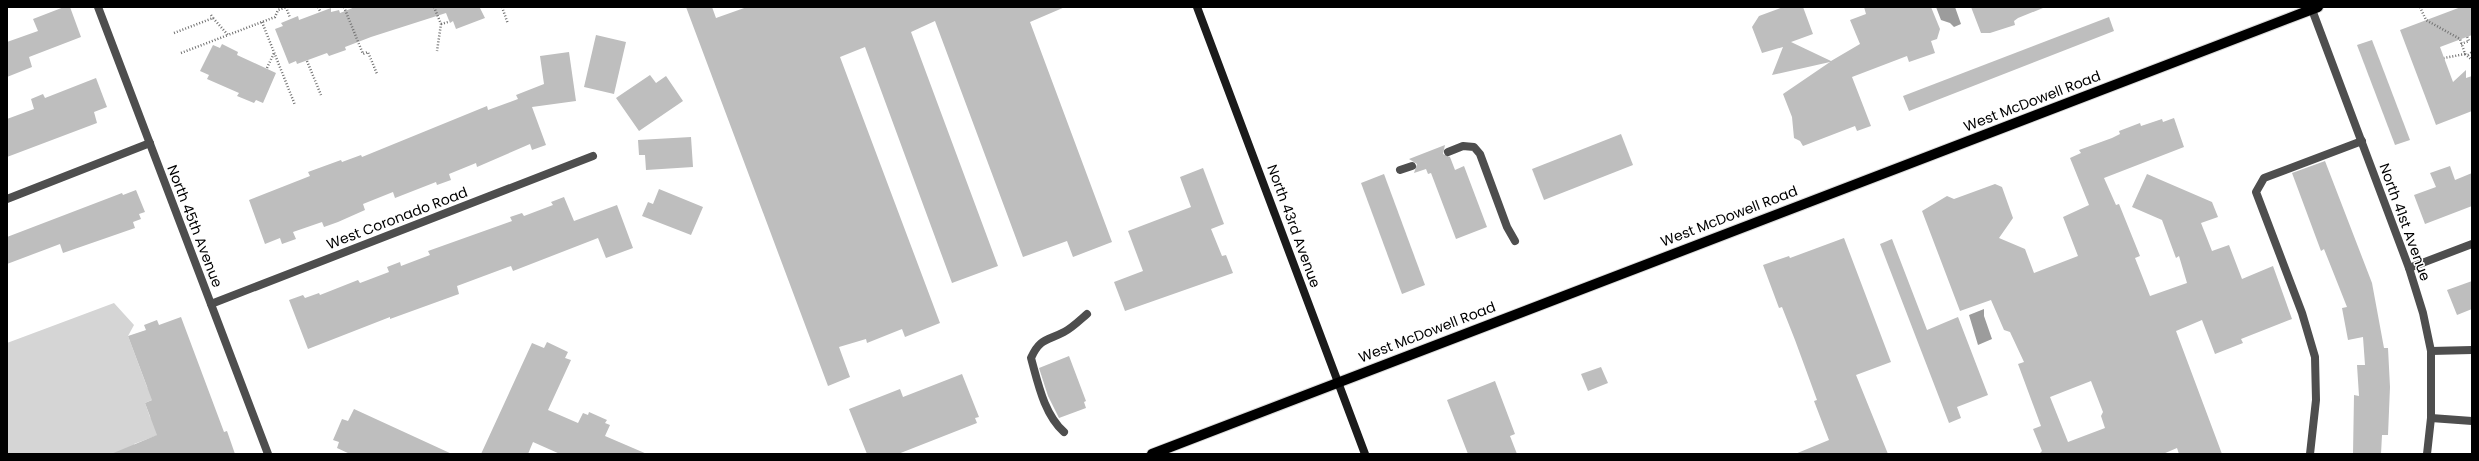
<svg xmlns="http://www.w3.org/2000/svg" width="2479" height="461" viewBox="0 0 2479 461" font-family="Poppins,sans-serif">
<style>
.green{fill:#d5d5d5}
.water{fill:#9c9c9c}
.building{fill:#bebebe;fill-rule:evenodd}
.lines{fill:none;stroke-linecap:round;stroke-linejoin:round}
.primary-casing{stroke:#dbdbdb;stroke-width:12}
.path{stroke:#707070;stroke-width:2.5;stroke-dasharray:1 2;stroke-linecap:butt}
.lane{stroke:#4e4e4e;stroke-width:8}
.street{stroke:#4e4e4e;stroke-width:8}
.secondary{stroke:#1b1b1b;stroke-width:8}
.primary{stroke:#000;stroke-width:10}
.labels{text-anchor:middle;stroke-width:3;stroke-linejoin:round;paint-order:stroke}
.street-label{font-size:14px;fill:#000;stroke:#fff}
</style>
<rect width="100%" height="100%" fill="#fff"/>
<polygon class="green" points="114,303 134,325 128,336 147,387 156,398 145,403 150,417 169,431 134,444 138,454 7,454 7,343"/>
<g class="water">
<polygon points="1936,7 1955,7 1961,24 1954,27 1950,23 1941,20"/>
<polygon points="1984,309 1984,316 1992,339 1978,345 1969,315"/>
</g>
<g class="building">
<polygon points="64,7 70,7 81,37 29,57 32,67 7,77 7,42 38,31 33,19"/>
<polygon points="355,7 482,7 480,8 485,18 456,29 453,21 450,23 446,13 371,37 345,47 346,50 329,56 327,53 297,64 296,61 289,64 275,29 283,26 281,23 298,16 299,20 331,8 331,12 339,10 340,13"/>
<polygon points="686,7 712,7 716,18 747,7 1065,7 1030,22 1112,242 1073,257 1067,241 1023,257 935,21 911,32 998,266 952,283 865,47 840,57 940,323 905,337 902,329 867,343 866,339 839,347 850,377 828,386"/>
<polygon points="1783,7 1803,7 1813,34 1791,42 1831,61 1860,44 1850,20 1866,14 1864,7 1931,7 1940,29 1937,39 1931,41 1935,53 1909,62 1907,56 1852,77 1871,126 1857,131 1855,126 1803,146 1800,141 1794,138 1792,117 1783,94 1830,62 1772,75 1783,47 1762,53 1752,27 1759,16"/>
<polygon points="1971,7 2043,7 2043,8 2018,18 2014,21 2015,25 1990,33 1981,33"/>
<polygon points="2461,7 2472,7 2472,35 2440,47 2453,82 2466,70 2466,78 2472,76 2472,111 2436,125 2400,30"/>
<polygon points="2109,17 2114,31 1909,111 1903,96"/>
<polygon points="596,35 626,42 614,94 584,87"/>
<polygon points="2372,40 2410,140 2395,145 2357,45"/>
<polygon points="222,44 238,52 237,55 276,73 263,103 256,100 254,103 237,96 239,93 207,79 209,75 200,71 213,45 220,48"/>
<polygon points="569,52 576,101 532,107 546,145 532,150 530,144 477,167 476,163 449,174 451,180 437,185 436,182 395,198 393,192 363,204 365,210 338,222 324,227 322,222 293,232 296,239 282,244 280,238 265,244 249,200 310,176 308,172 341,160 342,162 361,155 362,157 487,106 488,110 518,99 516,95 544,84 540,56"/>
<polygon points="650,75 656,83 666,76 683,101 639,131 616,98"/>
<polygon points="96,78 107,107 94,112 97,123 7,157 7,119 34,109 31,99 43,94 45,98"/>
<path d="M 2174,118 L 2184,147 L 2104,178 L 2116,205 L 2119,204 L 2140,256 L 2135,258 L 2150,296 L 2187,283 L 2179,256 L 2176,258 L 2162,220 L 2132,207 L 2147,174 L 2212,202 L 2218,217 L 2201,223 L 2212,251 L 2229,245 L 2242,279 L 2273,266 L 2292,319 L 2241,339 L 2243,343 L 2215,354 L 2202,320 L 2176,331 L 2222,454 L 2179,454 L 2177,448 L 2163,454 L 2039,454 L 2042,451 L 2033,429 L 2041,426 L 2018,364 L 2024,362 L 2010,332 L 2004,330 L 1991,300 L 1960,311 L 1922,211 L 1947,196 L 1954,199 L 1995,184 L 2002,187 L 2013,218 L 1999,238 L 2025,249 L 2034,273 L 2078,256 L 2063,217 L 2089,205 L 2070,158 L 2081,153 L 2079,150 L 2112,138 L 2120,134 L 2119,131 L 2140,123 L 2141,126 L 2162,119 L 2163,122 ZM 2091,381 L 2103,412 L 2101,416 L 2105,428 L 2068,442 L 2050,397 Z"/>
<polygon points="1621,134 1633,165 1544,200 1532,169"/>
<polygon points="691,137 693,167 646,170 645,155 639,155 638,140"/>
<polygon points="1445,145 1443,154 1450,157 1455,170 1464,166 1487,227 1456,239 1431,173 1428,174 1426,169 1414,173 1417,164 1409,159"/>
<polygon points="2325,161 2372,283 2384,348 2388,348 2390,387 2388,435 2382,435 2381,454 2353,454 2354,395 2359,396 2357,365 2365,365 2363,337 2348,340 2342,308 2347,307 2324,249 2321,251 2292,173"/>
<polygon points="2450,166 2455,180 2472,173 2472,206 2425,224 2414,195 2436,187 2430,173"/>
<polygon points="1203,168 1224,224 1211,229 1222,256 1226,255 1233,273 1125,311 1114,282 1143,271 1128,231 1191,207 1180,177"/>
<polygon points="1384,174 1425,285 1402,294 1361,183"/>
<polygon points="659,189 703,207 691,235 642,216 648,202 653,204"/>
<polygon points="136,190 145,212 139,214 141,219 133,222 135,228 63,253 60,244 7,264 7,237 122,193 123,195"/>
<polygon points="564,197 574,221 617,205 633,248 606,258 598,238 513,271 511,266 457,286 459,294 390,319 390,317 308,349 289,300 303,295 305,298 319,293 320,295 358,280 360,283 389,272 387,267 400,262 401,266 430,255 428,251 512,221 510,217 522,213 524,216 553,205 551,202"/>
<polygon points="1844,238 1891,362 1856,375 1888,454 1795,454 1829,440 1814,401 1817,400 1795,340 1782,307 1779,308 1763,265 1789,256 1790,258"/>
<polygon points="1892,239 1927,330 1958,317 1988,395 1957,407 1961,418 1949,423 1880,244"/>
<polygon points="2472,281 2472,309 2457,315 2447,290"/>
<polygon points="181,317 224,432 227,431 235,454 111,454 157,435 145,403 152,400 128,336 146,330 144,325 157,320 159,325"/>
<polygon points="547,342 568,352 565,358 571,360 548,410 578,423 583,413 588,415 589,412 607,420 605,423 610,425 605,436 647,454 560,454 533,442 528,454 481,454 532,343 544,348"/>
<polygon points="1069,356 1086,401 1084,402 1086,408 1059,418 1048,396 1039,368"/>
<polygon points="1601,367 1608,383 1588,391 1581,374"/>
<polygon points="962,374 979,417 975,418 977,423 898,454 867,454 849,409 900,389 903,397"/>
<polygon points="1495,381 1515,434 1510,436 1517,454 1468,454 1447,400"/>
<polygon points="354,409 452,454 350,454 337,448 339,442 333,440 342,419 348,421"/>
</g>
<g class="lines">
<defs>
<polyline id="primary" points="1152,454 2318,7"/>
</defs>
<use href="#primary" class="primary-casing"/>
<g class="path">
<polyline points="286,7 290,18"/>
<polyline points="318,7 320,11"/>
<polyline points="344,7 363,54 368,52 377,74"/>
<polyline points="434,7 441,24 437,51"/>
<polyline points="502,7 508,24"/>
<polyline points="2420,7 2426,20 2460,39 2465,54 2444,58"/>
<polyline points="211,15 213,18"/>
<polyline points="262,22 295,105"/>
<polyline points="441,24 448,22"/>
<polyline points="174,33 213,18 228,35 275,17 278,10 287,7"/>
<polyline points="2461,44 2469,41 2467,36"/>
<polyline points="181,53 228,35"/>
<polyline points="2465,54 2472,60"/>
<polyline points="2468,55 2472,52"/>
<polyline points="307,61 321,95"/>
<polyline points="267,68 274,53"/>
</g>
<g class="lane">
<polyline points="1448,152 1463,146 1474,147 1480,154 1507,227 1515,241"/>
<polyline points="1400,170 1412,166"/>
<polyline points="2431,351 2472,350"/>
<path d="M 1064,432 C 1044,414 1038,383 1031,358 C 1040,338 1047,341 1064,332 C 1072,328 1080,320 1087,314"/>
<polyline points="2310,454 2316,400 2315,357 2302,313 2256,192 2264,178 2362,141"/>
</g>
<g class="street">
<polyline points="98,7 268,454"/>
<polyline points="2311,7 2409,268 2423,313 2431,351 2431,418 2427,454"/>
<polyline points="7,199 150,143"/>
<polyline points="2409,268 2472,244"/>
<polyline points="211,304 593,156"/>
<polyline points="2431,418 2472,421"/>
</g>
<polyline class="secondary" points="1197,7 1365,454"/>
<use href="#primary" class="primary"/>
</g>
<g class="labels">
<g class="street-label">
<text transform="translate(2032 101) rotate(-21)" y="5">West McDowell Road</text>
<text transform="translate(1729 216) rotate(-21)" y="5">West McDowell Road</text>
<text transform="translate(397 218) rotate(-21)" y="5">West Coronado Road</text>
<text transform="translate(2405 222) rotate(70)" y="5">North 41st Avenue</text>
<text transform="translate(195 226) rotate(69)" y="5">North 45th Avenue</text>
<text transform="translate(1294 226) rotate(70)" y="5">North 43rd Avenue</text>
<text transform="translate(1427 332) rotate(-21)" y="5">West McDowell Road</text>
</g>
</g>
<rect width="2479" height="461" fill="none" stroke="#000000" stroke-width="16"/>
</svg>
